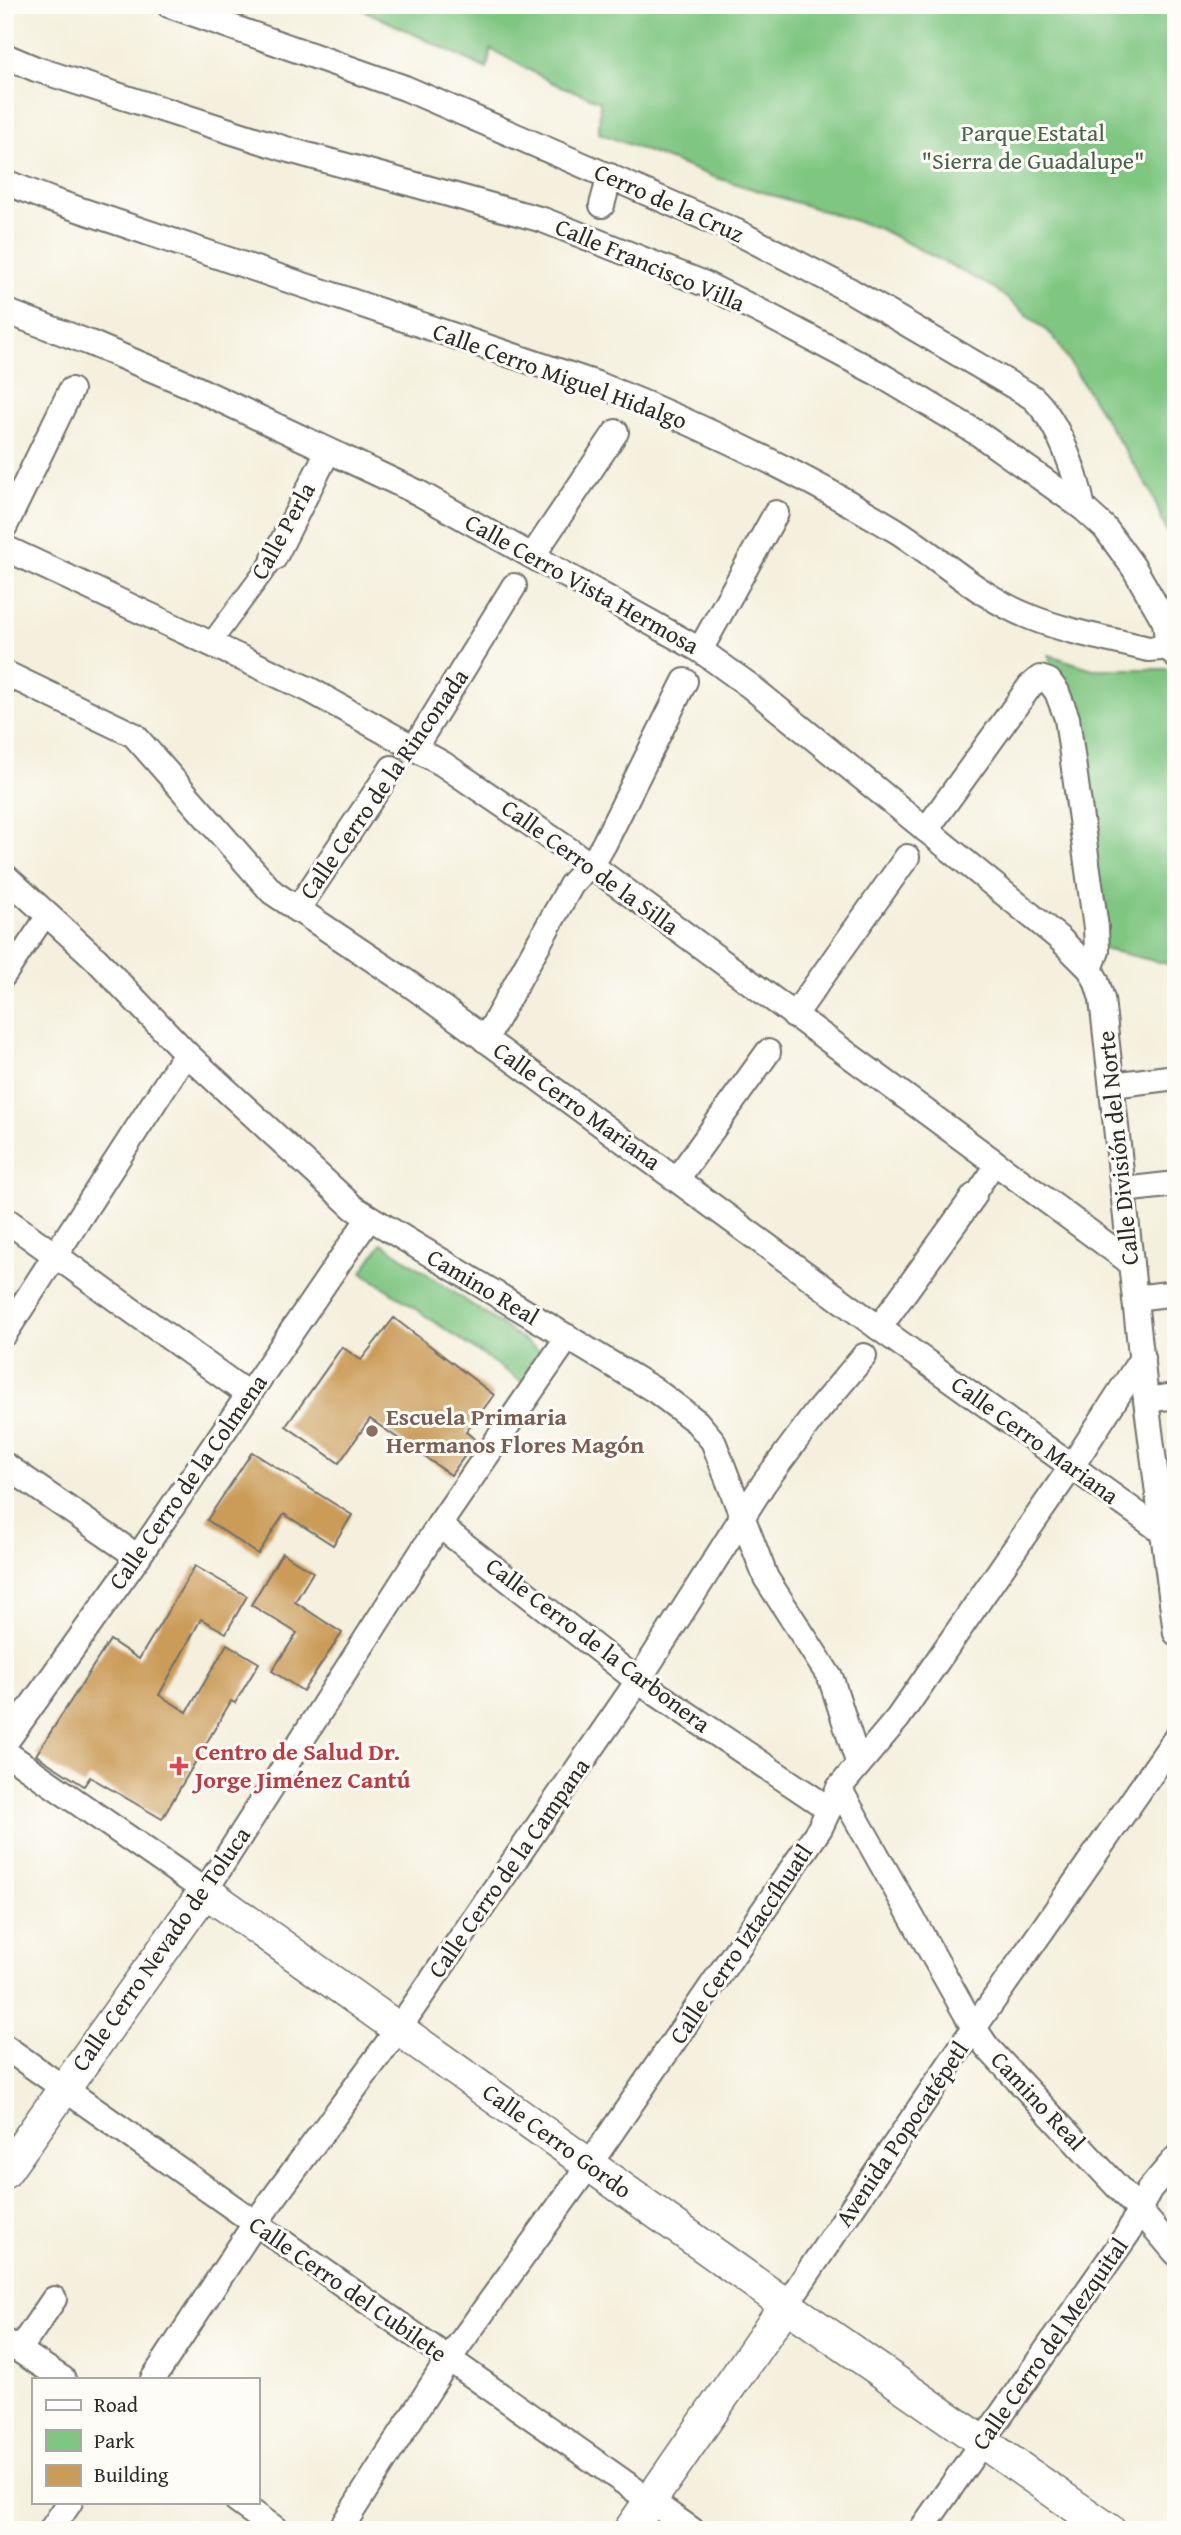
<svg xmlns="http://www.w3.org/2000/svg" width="1181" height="2535" viewBox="0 0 1181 2535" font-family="'Gentium Book Plus',serif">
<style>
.green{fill:#7fc681;stroke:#557856;stroke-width:2}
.building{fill:#cb9c58}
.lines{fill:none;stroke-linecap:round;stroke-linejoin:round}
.pedestrian-casing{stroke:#717069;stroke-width:23}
.minor-casing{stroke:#717069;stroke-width:28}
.tertiary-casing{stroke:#717069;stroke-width:35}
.pedestrian{stroke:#fff;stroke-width:19}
.minor{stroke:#fff;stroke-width:24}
.tertiary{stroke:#fff;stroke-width:32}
.education-dot{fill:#8d6e63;stroke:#fdfcf7;stroke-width:2.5}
.health-dot{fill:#e0444e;stroke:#fdfcf7;stroke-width:2.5}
.labels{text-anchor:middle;stroke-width:6;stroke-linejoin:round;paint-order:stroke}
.park-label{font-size:24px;fill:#486149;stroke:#fdfcf7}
.street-label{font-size:24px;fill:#2b2b2b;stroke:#fdfcf7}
.education-label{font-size:24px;font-weight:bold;fill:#785e54;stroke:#fdfcf7;text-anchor:start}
.health-label{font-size:24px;font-weight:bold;fill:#be3a42;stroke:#fdfcf7;text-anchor:start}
</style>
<rect width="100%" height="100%" fill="#fdfcf7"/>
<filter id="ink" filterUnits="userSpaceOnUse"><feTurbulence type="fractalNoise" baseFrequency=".0143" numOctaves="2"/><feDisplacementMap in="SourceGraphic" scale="14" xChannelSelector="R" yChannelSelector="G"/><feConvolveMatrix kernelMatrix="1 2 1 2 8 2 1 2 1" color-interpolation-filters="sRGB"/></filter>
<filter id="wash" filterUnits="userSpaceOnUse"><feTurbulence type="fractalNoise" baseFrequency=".00686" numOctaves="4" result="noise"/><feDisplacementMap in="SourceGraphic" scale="28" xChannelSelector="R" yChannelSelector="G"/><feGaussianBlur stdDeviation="1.57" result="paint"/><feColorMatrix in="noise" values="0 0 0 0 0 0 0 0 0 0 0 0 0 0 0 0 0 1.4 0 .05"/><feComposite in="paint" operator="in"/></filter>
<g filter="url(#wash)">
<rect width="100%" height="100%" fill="#f4f0dd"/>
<g class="green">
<polygon points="353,5 1176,5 1176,555 1151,492 1053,336 994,288 878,228 711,176 599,133 600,101 555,84 491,49 487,69"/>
<polygon points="1049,655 1093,669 1176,669 1176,966 1103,949"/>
<polygon points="382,1243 548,1357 528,1386 362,1272"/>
</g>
<g id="blocks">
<g class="building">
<polygon points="394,1318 494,1395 466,1432 476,1440 451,1475 370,1419 339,1463 286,1426 342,1347 361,1360"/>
<polygon points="252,1452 352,1515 333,1545 284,1514 258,1554 207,1520"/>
<polygon points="282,1553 313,1572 295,1602 342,1633 303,1691 272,1671 297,1633 251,1605"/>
<polygon points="195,1566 247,1596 226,1633 201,1619 159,1695 187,1712 227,1644 259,1663 235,1703 231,1701 162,1819 90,1777 84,1786 36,1755 110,1640 139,1659"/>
</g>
</g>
</g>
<g filter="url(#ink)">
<use href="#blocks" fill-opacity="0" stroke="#717069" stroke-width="2"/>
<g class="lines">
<defs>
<g id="pedestrian">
<polyline points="211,643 274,558"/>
<polyline points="5,977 48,913"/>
<polyline points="974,1196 995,1165"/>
</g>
<g id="minor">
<path d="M 169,5 L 405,88 L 735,231 L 851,291 L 1032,397 C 1059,421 1076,474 1083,508"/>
<polyline points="5,56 36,69 289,150 543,220 705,284 771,317 879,374 979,434 1083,508 1105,528 1134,568 1165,622 1167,639 1165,644 1176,656"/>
<path d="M 5,182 L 51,200 L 597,384 C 701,425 801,473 897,531 C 941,559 981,598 1030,617 C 1067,632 1109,639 1148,649 L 1161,648 L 1165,644"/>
<polyline points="602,205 610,176"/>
<polyline points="5,311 90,343 187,384 419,493 700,650 750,686 1060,939 1090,969"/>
<polyline points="5,526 71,390"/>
<polyline points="5,548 310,690 443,764 588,863 1130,1262"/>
<polyline points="533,555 616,432"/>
<polyline points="274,558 328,451"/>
<polyline points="700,650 776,513"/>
<polyline points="5,673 134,735 272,892 411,985 879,1328 1163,1532"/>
<polyline points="415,747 514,586"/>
<polyline points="926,830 1030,686 1040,678 1049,681 1057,692 1067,718 1096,928 1097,951 1090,969 1096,980 1102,999 1146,1400 1176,1633"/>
<polyline points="5,876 96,959 186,1053 354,1208 656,1391 697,1422 713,1441 766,1578 831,1679 858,1762"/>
<polyline points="297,910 392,768"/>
<polyline points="794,1016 907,857"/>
<polyline points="485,1040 571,885 597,856 604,844 685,681"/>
<polyline points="1112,1085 1176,1077"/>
<polyline points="677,1179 768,1052"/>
<polyline points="1123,1190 1176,1184"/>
<polyline points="5,1219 249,1395"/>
<polyline points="1135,1298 1176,1293"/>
<polyline points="879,1328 974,1196"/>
<polyline points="5,1333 186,1053"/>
<polyline points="1146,1400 1176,1396"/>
<polyline points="5,1465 138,1557"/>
<polyline points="439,1525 638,1681 829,1809"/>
<polyline points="5,1743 138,1557 369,1218"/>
<polyline points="5,1752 205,1891 439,1525 568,1337"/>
<polyline points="839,1788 974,2028 987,2047 1140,2211 1176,2253"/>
<polyline points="5,2047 692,2530"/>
<polyline points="786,2305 974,2028 1176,1738"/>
<polyline points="5,2341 63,2379"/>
<polyline points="19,2350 54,2299"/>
<polyline points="153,2379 256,2222 399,2028 638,1681 764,1483 816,1413 864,1356"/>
<polyline points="238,2502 277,2530"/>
<polyline points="51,2530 70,2502"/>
<polyline points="340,2530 448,2360 589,2165 820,1828 839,1788 898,1718 1072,1466 1142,1358"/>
<polyline points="921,2530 1128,2233 1149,2190 1176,2158"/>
</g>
<g id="tertiary">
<polyline points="5,2172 205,1891 786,2305 1109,2530"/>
<polyline points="630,2530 786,2305"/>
</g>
</defs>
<use href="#pedestrian" class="pedestrian-casing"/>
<use href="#minor" class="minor-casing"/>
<use href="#tertiary" class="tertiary-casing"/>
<use href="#pedestrian" class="pedestrian"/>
<use href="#minor" class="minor"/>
<use href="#tertiary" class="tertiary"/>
</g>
</g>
<circle class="education-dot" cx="372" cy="1431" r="7"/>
<path class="health-dot" d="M175.5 1755.5h7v7h7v7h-7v7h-7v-7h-7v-7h7z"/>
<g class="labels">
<g class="park-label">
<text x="1033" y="141">Parque Estatal<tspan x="1033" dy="28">"Sierra de Guadalupe"</tspan></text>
</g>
<g class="street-label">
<text transform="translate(669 203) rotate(24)" y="8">Cerro de la Cruz</text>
<text transform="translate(650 265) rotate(23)" y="8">Calle Francisco Villa</text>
<text transform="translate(560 376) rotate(20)" y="8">Calle Cerro Miguel Hidalgo</text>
<text transform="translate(283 531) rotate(-61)" y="8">Calle Perla</text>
<text transform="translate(582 584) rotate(29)" y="8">Calle Cerro Vista Hermosa</text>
<text transform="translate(384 784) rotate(-55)" y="8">Calle Cerro de la Rinconada</text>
<text transform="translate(590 867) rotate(36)" y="8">Calle Cerro de la Silla</text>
<text transform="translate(577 1106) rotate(36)" y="8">Calle Cerro Mariana</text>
<text transform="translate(1118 1148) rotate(-96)" y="8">Calle División del Norte</text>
<text transform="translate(483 1287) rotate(31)" y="8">Camino Real</text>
<text transform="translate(1035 1440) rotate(36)" y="8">Calle Cerro Mariana</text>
<text transform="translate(188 1482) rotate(-55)" y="8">Calle Cerro de la Colmena</text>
<text transform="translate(598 1645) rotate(37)" y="8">Calle Cerro de la Carbonera</text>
<text transform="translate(509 1868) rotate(-55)" y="8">Calle Cerro de la Campana</text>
<text transform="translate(741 1944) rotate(-56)" y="8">Calle Cerro Iztaccíhuatl</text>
<text transform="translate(161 1949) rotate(-55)" y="8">Calle Cerro Nevado de Toluca</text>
<text transform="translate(1038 2101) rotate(47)" y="8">Camino Real</text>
<text transform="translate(902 2134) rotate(-56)" y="8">Avenida Popocatépetl</text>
<text transform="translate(557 2141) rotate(36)" y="8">Calle Cerro Gordo</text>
<text transform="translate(348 2289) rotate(35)" y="8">Calle Cerro del Cubilete</text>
<text transform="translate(1050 2344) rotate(-55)" y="8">Calle Cerro del Mezquital</text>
</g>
<g class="education-label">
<text x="386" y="1425">Escuela Primaria<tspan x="386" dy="28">Hermanos Flores Magón</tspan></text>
</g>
<g class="health-label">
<text x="195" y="1760">Centro de Salud Dr.<tspan x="195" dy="28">Jorge Jiménez Cantú</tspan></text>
</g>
</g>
<rect width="1181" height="2535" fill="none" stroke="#fdfcf7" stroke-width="28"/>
<rect x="32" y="2378" width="228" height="126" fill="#fdfcf7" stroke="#a9a8a5" stroke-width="2"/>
<rect x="46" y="2400" width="35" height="10" fill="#ffffff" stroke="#a9a8a5" stroke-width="2"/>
<text x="94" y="2412" font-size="21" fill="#2b2b2b">Road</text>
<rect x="46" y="2430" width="35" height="21" fill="#7fc681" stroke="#a9a8a5" stroke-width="2"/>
<text x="94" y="2448" font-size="21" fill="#2b2b2b">Park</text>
<rect x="46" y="2465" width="35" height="21" fill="#cb9c58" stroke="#a9a8a5" stroke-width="2"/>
<text x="94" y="2482" font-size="21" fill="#2b2b2b">Building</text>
</svg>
